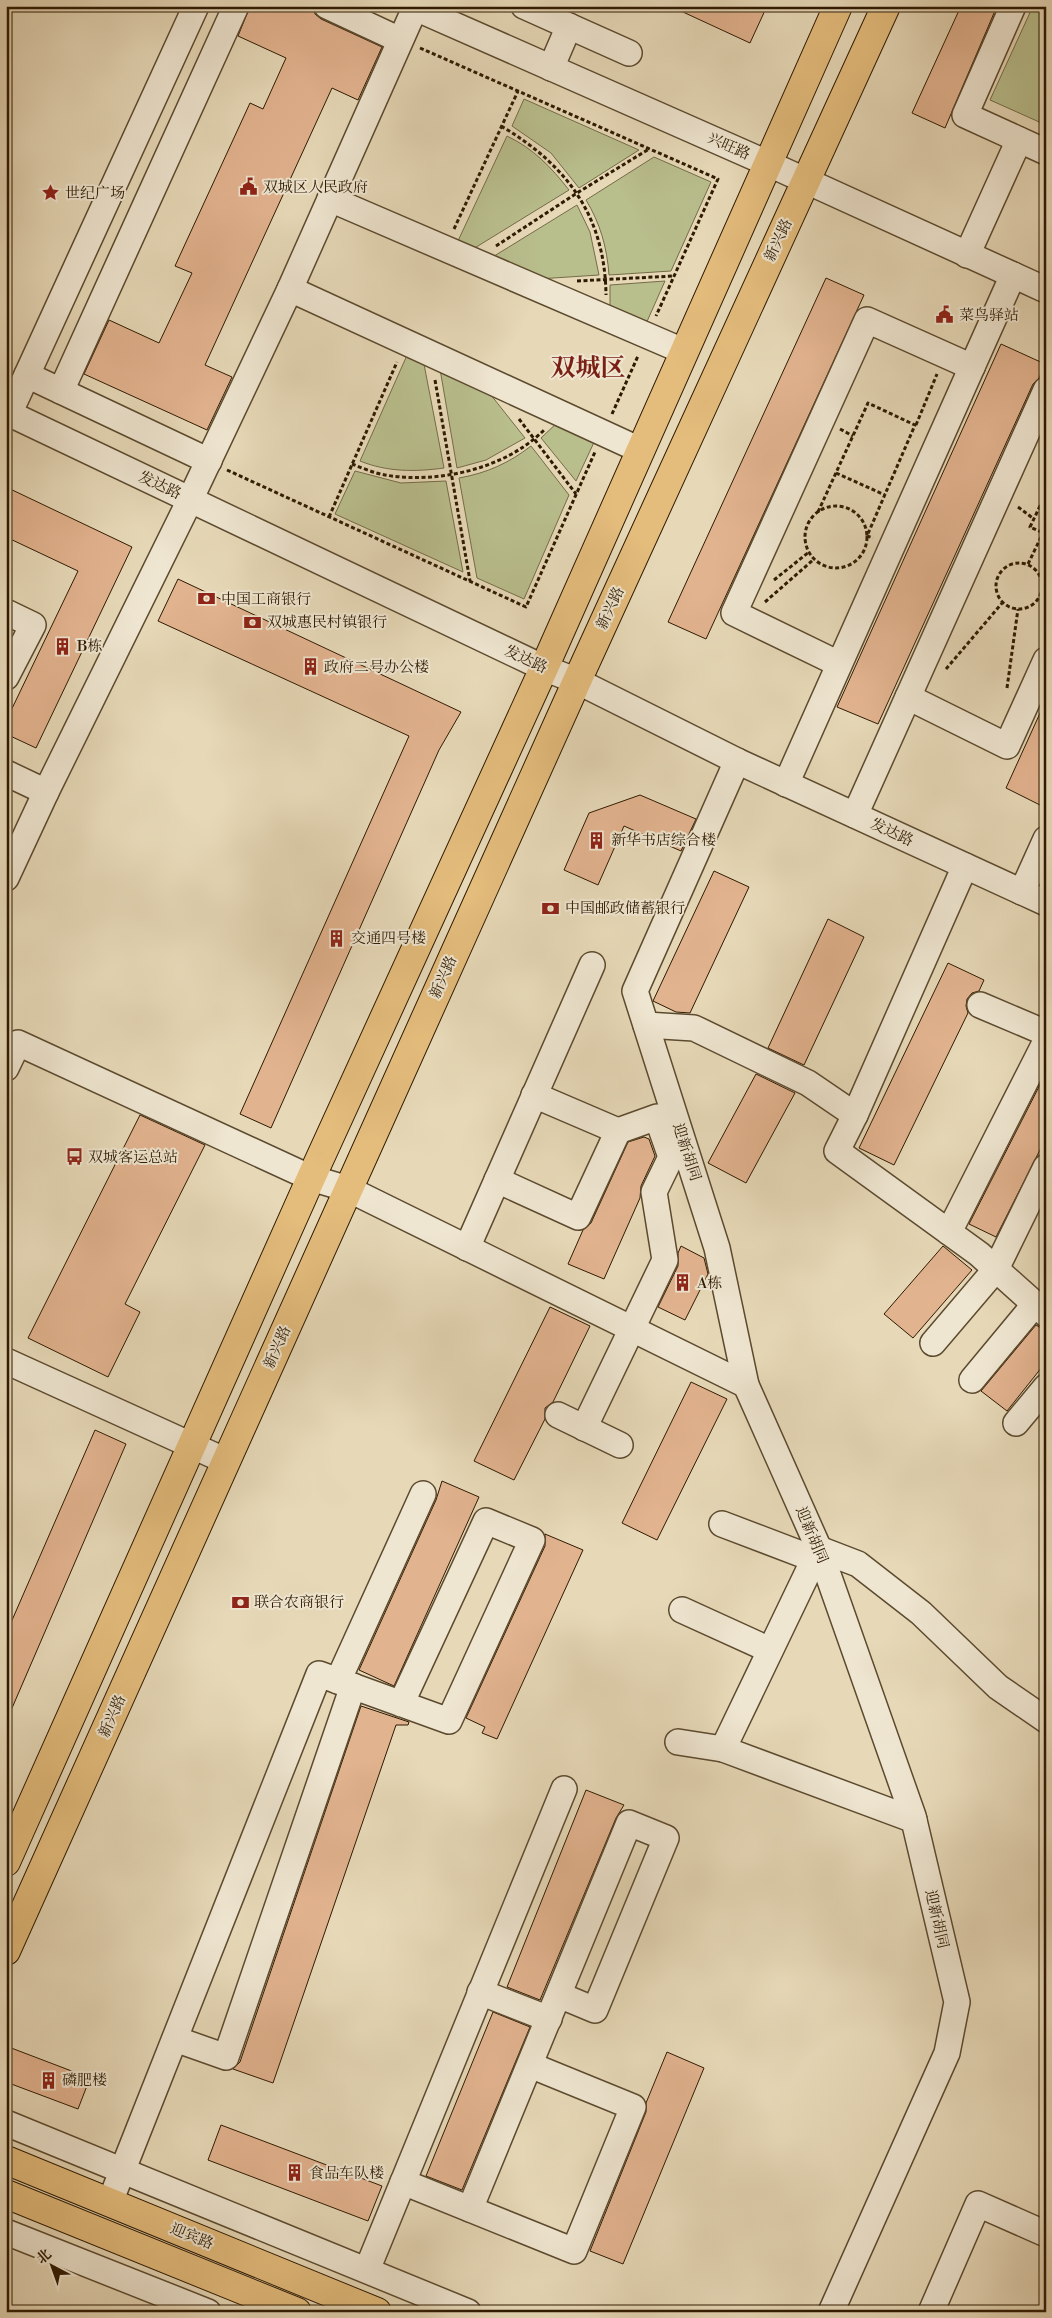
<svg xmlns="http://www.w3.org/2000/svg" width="1052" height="2318" viewBox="0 0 1052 2318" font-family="'Libre Bodoni','Noto Serif SC',serif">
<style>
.green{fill:#b9be8d;stroke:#746c47}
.building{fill:#e2b38f;stroke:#2e1a01}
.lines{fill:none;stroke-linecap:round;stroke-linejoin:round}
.minor-casing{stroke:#5c4a2f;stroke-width:28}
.major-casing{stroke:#2e1a01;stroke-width:30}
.path{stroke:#2e1a01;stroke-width:3;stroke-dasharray:4 2.5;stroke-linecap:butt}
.minor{stroke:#efe6d1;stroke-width:25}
.major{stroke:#e4bc7c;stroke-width:28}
.labels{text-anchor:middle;stroke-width:4;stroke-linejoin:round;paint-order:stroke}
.street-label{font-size:15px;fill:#2e1a01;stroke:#efe6d1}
.poi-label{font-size:15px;fill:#2e1a01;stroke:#efe6d1;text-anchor:start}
.town-label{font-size:25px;font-weight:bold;fill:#7a1f14;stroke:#efe6d1}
</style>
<rect width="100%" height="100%" fill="#e7d9b8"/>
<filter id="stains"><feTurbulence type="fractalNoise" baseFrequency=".004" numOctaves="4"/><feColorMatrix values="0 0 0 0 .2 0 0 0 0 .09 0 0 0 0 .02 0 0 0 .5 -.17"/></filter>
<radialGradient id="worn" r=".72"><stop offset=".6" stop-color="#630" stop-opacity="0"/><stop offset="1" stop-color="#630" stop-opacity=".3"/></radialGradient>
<g class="green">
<polygon points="1033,6 1046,6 1046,125 990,100"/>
<polygon points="524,99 639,150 579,188 551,153 512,126"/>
<path d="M 507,136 C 534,149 551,167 569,190 L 473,249 L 457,243 Z"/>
<path d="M 654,157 L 711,182 L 671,271 L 609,275 C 607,247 600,223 586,200 Z"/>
<polygon points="577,205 590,232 599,275 538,279 491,258"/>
<polygon points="665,281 645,326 610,310 610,285"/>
<path d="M 408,353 L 423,359 L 444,468 C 415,472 387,472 360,461 Z"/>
<polygon points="440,369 487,390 525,438 486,460 457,468"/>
<polygon points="559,421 596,438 576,481 541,438"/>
<path d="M 531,446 L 569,495 L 524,599 L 477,578 L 459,478 C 487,473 509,463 531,446 Z"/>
<polygon points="355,471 401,483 446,481 463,572 335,514"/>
</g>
<g class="building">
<polygon points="250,6 313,6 315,14 321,19 382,47 358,100 332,88 205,365 232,377 207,430 84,374 109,320 159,343 192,273 175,266 250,103 263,109 286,58 238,36"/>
<polygon points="670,6 767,6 750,43"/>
<polygon points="961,6 997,6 945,128 912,113"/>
<polygon points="826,278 864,295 706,639 668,622"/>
<polygon points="1001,344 1045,364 1039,378 1033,384 878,724 837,707"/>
<polygon points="6,487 132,547 36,748 6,734 6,721 78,571 6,537"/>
<polygon points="178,579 461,712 439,750 271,1128 240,1114 409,736 158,621"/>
<polygon points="1046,700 1046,793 1040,805 1006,788"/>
<polygon points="640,795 696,819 681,851 624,826 598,885 564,870 589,813"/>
<polygon points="714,871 749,887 690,1013 676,1012 653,1001"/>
<polygon points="828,919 864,937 804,1065 768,1048"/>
<polygon points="948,963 984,980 979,991 972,993 967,999 966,1006 968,1013 894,1165 859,1148"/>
<polygon points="1046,1073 1046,1138 996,1237 969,1224"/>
<polygon points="756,1074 795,1093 746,1183 708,1163"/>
<polygon points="140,1115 205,1145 125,1304 140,1312 108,1377 28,1338"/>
<polygon points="644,1137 649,1139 655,1156 641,1186 640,1198 604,1279 568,1264 583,1230 591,1223 628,1142"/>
<polygon points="681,1246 704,1258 708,1274 685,1320 658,1307 678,1266 678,1253"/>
<polygon points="943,1246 972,1270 913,1338 884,1314"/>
<polygon points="550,1307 590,1326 553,1402 545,1408 545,1419 514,1480 474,1461"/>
<polygon points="1036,1325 1046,1331 1046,1362 1007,1411 981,1391"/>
<polygon points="691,1382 727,1399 657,1540 622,1523"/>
<polygon points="95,1430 126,1444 6,1722 6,1634"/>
<polygon points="442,1481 479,1497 394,1686 359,1670 436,1500"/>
<polygon points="545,1534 583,1550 497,1739 482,1733 485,1727 466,1718 545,1546"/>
<polygon points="361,1706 409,1722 408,1725 396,1725 273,2083 233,2069 240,2062"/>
<polygon points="586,1790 624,1805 616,1818 540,2000 507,1987"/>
<polygon points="493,2012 530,2027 462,2190 426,2176"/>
<polygon points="6,2046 90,2078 78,2109 6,2082"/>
<polygon points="667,2052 704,2068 623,2264 590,2251 646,2112 646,2103"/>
<polygon points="221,2125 382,2186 368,2221 208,2160"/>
</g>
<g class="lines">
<defs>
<g id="minor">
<polyline points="327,6 400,40"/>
<polyline points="411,6 767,163 1046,290"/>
<polyline points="524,6 629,53"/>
<polyline points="1013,6 965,115 1046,152"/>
<polyline points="551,68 569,26"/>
<polyline points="330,199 683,351"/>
<polyline points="967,255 1019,140"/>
<polyline points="290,289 640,450"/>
<polyline points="27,375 209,461"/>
<polyline points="61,391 236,6"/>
<polyline points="6,412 544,668 577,681 737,761 1046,903"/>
<polyline points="9,414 196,6"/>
<polyline points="6,612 33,625 6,677"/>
<polyline points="839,664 734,613 867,320 972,367"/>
<polyline points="908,697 1007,746 1046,660"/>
<polyline points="737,761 635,991 717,1248 746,1385 819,1549 913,1816 957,2002 947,2053 831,2312"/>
<polyline points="6,773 46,792 190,500 290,289 415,8"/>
<polyline points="786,784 1013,275"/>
<polyline points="855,815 1046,390"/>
<polyline points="6,878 46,792"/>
<polyline points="1022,892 1046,839"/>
<polyline points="980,1005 1046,1033"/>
<polyline points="646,1025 694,1028 808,1083 855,1115 837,1151 979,1254 1046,1314"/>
<polyline points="6,1068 18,1043 311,1178 348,1189 746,1385"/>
<polyline points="534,1095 618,1131"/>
<polyline points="855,1115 965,866"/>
<polyline points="497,1180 578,1217 618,1131 657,1117 671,1157 654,1192 665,1260 584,1428"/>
<polyline points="949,1232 1046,1041"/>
<polyline points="467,1248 592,965"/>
<polyline points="933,1343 996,1269 1046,1167"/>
<polyline points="6,1361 226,1461"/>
<polyline points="972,1380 1035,1304"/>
<polyline points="558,1415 620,1445"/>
<polyline points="1016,1423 1046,1387"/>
<polyline points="722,1524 814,1559"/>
<polyline points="682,1610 770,1650"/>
<polyline points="338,1681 423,1494"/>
<polyline points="678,1742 723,1749"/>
<polyline points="914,1820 723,1749 819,1549 858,1564 921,1613 998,1687 1046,1720"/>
<polyline points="480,1992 549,2019"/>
<polyline points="175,2039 226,2057 353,1686"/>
<polyline points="6,2123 468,2312"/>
<polyline points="403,2182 574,2251 633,2107 530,2065"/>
<polyline points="110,2202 319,1674 449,1721 532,1540 486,1521 401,1704"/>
<polyline points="470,2209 629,1823 666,1838 595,2010 559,1995"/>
<polyline points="6,2232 208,2312"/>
<polyline points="367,2270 564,1789"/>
<polyline points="931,2312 978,2204 1046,2234"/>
</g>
<g id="major">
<polyline points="6,1862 311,1178 544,668 838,6"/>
<polyline points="6,1951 577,681 886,6"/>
<polyline points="6,2160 377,2312"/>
<polyline points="6,2194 297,2312"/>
</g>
</defs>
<use href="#minor" class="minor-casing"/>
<use href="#major" class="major-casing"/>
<g class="path">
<polyline points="420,48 718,179 656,316"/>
<path d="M 501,126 C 567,165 605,216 606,295"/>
<polyline points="454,229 518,91"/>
<polyline points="496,246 577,193 649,149"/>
<polyline points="577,281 674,276"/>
<polyline points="435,380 470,581"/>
<polyline points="612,414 638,356"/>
<polyline points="519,419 576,494"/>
<polyline points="916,425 937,374"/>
<polyline points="840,429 853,436"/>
<path d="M 352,464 C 362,468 374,473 385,475 C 438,484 506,469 545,429"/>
<polyline points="227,470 526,607 595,452"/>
<polyline points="836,473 885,495"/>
<circle cx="836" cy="537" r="31"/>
<polyline points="1018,507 1034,519"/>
<polyline points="1046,509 1040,506 1030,527 1046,534"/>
<polyline points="818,512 868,403 915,425 867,536 873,538"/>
<polyline points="329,517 397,362"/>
<circle cx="1019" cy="586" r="23"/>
<polyline points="1028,564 1043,533"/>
<polyline points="774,580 809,552"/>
<polyline points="765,602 813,560"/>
<polyline points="946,669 1003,602"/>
<polyline points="1007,688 1018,609"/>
</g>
<use href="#minor" class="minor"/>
<use href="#major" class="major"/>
</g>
<defs>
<symbol id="civic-bare" viewBox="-9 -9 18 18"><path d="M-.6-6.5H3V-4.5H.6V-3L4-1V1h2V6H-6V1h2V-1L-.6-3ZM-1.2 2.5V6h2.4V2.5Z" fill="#8f2418" stroke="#efe6d1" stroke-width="2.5" paint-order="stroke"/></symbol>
<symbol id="sight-bare" viewBox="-9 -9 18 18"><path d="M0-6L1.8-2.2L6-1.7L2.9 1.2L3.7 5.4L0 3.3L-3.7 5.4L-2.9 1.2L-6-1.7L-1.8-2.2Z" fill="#8f2418" stroke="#efe6d1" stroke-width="2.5" paint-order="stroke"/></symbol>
<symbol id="bank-bare" viewBox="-9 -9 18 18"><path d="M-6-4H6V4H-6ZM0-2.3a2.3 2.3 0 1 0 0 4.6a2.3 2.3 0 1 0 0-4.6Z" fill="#8f2418" stroke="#efe6d1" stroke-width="2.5" paint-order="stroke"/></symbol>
<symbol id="building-bare" viewBox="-9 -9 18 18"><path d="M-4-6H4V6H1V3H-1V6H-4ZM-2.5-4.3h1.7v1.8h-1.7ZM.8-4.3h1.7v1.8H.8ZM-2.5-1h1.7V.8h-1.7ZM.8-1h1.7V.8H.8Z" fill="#8f2418" stroke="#efe6d1" stroke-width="2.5" paint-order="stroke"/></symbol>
<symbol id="bus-bare" viewBox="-9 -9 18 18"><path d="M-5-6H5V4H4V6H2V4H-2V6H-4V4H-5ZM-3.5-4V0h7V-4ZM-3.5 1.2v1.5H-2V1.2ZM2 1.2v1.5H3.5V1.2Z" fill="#8f2418" stroke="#efe6d1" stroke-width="2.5" paint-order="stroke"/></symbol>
</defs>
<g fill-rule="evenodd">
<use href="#civic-bare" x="236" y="174" width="25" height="25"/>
<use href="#sight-bare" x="38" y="180" width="25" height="25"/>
<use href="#civic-bare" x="932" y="302" width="25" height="25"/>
<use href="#bank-bare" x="194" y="586" width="25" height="25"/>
<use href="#bank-bare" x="240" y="610" width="25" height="25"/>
<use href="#building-bare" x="50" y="634" width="25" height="25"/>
<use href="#building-bare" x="298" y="654" width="25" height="25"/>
<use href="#building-bare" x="584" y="828" width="25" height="25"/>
<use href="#bank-bare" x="538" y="896" width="25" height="25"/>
<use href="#building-bare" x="324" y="926" width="25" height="25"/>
<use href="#bus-bare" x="62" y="1144" width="25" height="25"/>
<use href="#building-bare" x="670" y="1270" width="25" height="25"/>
<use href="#bank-bare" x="228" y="1590" width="25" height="25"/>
<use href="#building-bare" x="36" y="2068" width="25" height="25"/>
<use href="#building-bare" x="282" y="2160" width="25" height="25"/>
</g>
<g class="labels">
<g class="street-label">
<text transform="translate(729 146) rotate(24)" y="5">兴旺路</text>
<text transform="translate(778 240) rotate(-65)" y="5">新兴路</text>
<text transform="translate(160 485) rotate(25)" y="5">发达路</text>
<text transform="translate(610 608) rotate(-65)" y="5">新兴路</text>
<text transform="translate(526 659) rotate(25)" y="5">发达路</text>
<text transform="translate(892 832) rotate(25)" y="5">发达路</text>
<text transform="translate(443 977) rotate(-66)" y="5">新兴路</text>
<text transform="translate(687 1152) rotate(72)" y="5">迎新胡同</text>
<text transform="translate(277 1347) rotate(-66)" y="5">新兴路</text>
<text transform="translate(812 1535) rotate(67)" y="5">迎新胡同</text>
<text transform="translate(112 1716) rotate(-66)" y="5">新兴路</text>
<text transform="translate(937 1919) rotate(77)" y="5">迎新胡同</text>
<text transform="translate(192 2236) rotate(22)" y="5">迎宾路</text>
</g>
<g class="poi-label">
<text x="263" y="192">双城区人民政府</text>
<text x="65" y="198">世纪广场</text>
<text x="959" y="320">菜鸟驿站</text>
<text x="221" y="604">中国工商银行</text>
<text x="267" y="627">双城惠民村镇银行</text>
<text x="77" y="651">B栋</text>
<text x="324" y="672">政府二号办公楼</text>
<text x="611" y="845">新华书店综合楼</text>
<text x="565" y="913">中国邮政储蓄银行</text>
<text x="351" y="943">交通四号楼</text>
<text x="88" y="1162">双城客运总站</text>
<text x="697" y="1288">A栋</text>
<text x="254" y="1607">联合农商银行</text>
<text x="62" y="2085">磷肥楼</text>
<text x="309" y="2178">食品车队楼</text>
</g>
<g class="town-label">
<text x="588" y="376">双城区</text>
</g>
</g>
<rect width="1052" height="2318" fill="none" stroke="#e7d9b8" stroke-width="25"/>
<rect x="8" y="8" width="1037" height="2303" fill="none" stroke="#2e1a01" stroke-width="2.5"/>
<rect x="12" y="12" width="1027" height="2293" fill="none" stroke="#2e1a01"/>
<g transform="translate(52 2266) rotate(319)" stroke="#efe6d1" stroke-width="4" paint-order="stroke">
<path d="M0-4L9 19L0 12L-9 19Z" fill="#2e1a01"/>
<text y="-8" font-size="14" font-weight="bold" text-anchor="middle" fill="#2e1a01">北</text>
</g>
<rect width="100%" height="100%" filter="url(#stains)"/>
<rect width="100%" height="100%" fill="url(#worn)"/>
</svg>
